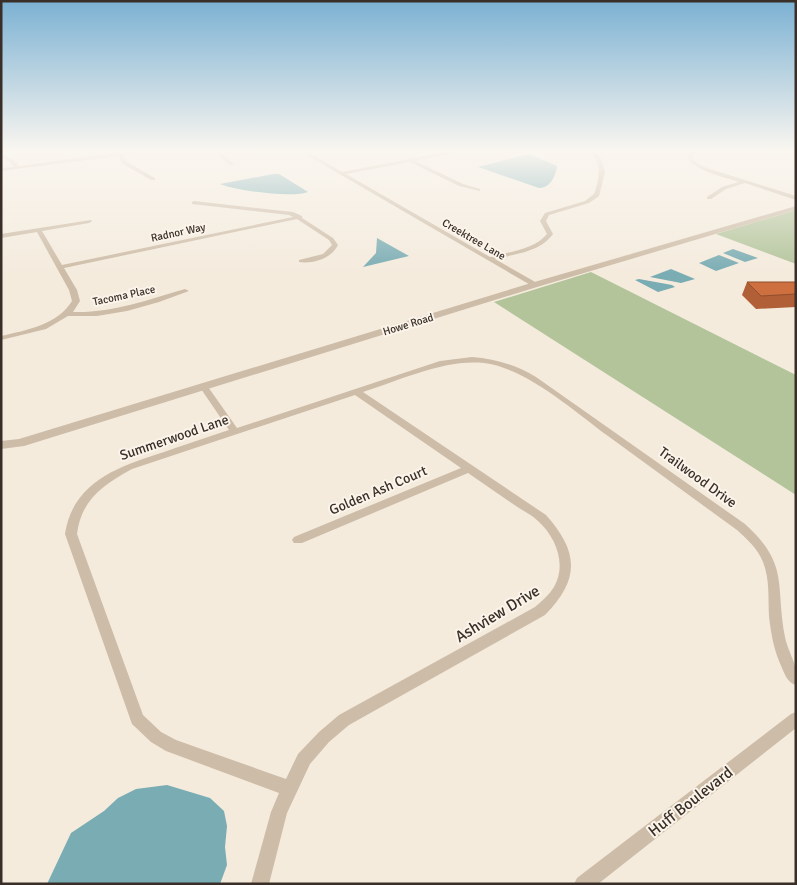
<svg xmlns="http://www.w3.org/2000/svg" width="797" height="885" viewBox="0 0 797 885" font-family="Signika,sans-serif">
<style>
.green{fill:#b3c49b}
.water{fill:#79acb3}
.lines{fill:none;stroke-linecap:round;stroke-linejoin:round}
.minor{fill:#cdbca7;fill-rule:evenodd}
.tertiary{fill:#cdbca7;fill-rule:evenodd}
.wall{fill:#b15f37}
.building{fill:#ce6f40;stroke:#904e2d}
.labels{text-anchor:middle;stroke-width:4;stroke-linejoin:round;paint-order:stroke}
.far-street-label{font-size:11px;fill:#392f28;stroke:#fbf4ea}
.street-label{font-size:14px;fill:#392f28;stroke:#fbf4ea}
.near-street-label{font-size:16px;fill:#392f28;stroke:#fbf4ea}
</style>
<rect width="100%" height="100%" fill="#f4ebdd"/>
<g class="green">
<polygon points="796,210 796,264 716,234"/>
<polygon points="591,272 796,375 796,495 494,302"/>
</g>
<g class="water">
<path d="M 529,154 L 557,166 C 556,176 550,188 539,188 L 478,167 Z"/>
<path d="M 274,174 L 279,174 L 308,192 C 292,198 237,191 220,184 Z"/>
<polygon points="377,238 409,256 363,267 376,253"/>
<polygon points="733,249 758,258 745,262 723,253"/>
<polygon points="719,255 739,263 716,271 699,263"/>
<polygon points="671,269 695,279 681,283 650,277"/>
<polygon points="639,279 672,285 675,287 658,292 635,280"/>
<polygon points="167,785 210,798 224,811 227,826 225,847 227,865 220,884 47,884 71,833 104,811 118,798 136,789"/>
</g>
<g class="lines">
<g class="minor">
<polygon points="115,150 119,150 120,153 153,150 122,155 127,162 155,178 155,180 151,180 123,164 118,156 1,171 1,168 14,167 10,162 1,157 1,154 14,160 19,166 116,153"/>
<polygon points="212,150 218,150 234,164 230,165"/>
<path d="M 298,150 L 304,150 L 342,172 L 456,150 L 468,150 L 415,161 L 463,184 L 480,189 L 480,191 L 459,186 L 410,162 L 346,174 L 490,257 C 508,252 534,250 547,234 L 540,221 L 545,213 L 585,201 L 594,194 C 600,177 602,165 590,150 L 595,150 L 602,161 L 605,172 L 599,196 L 589,203 L 549,215 L 546,221 L 553,234 C 540,252 515,254 495,259 L 537,283 L 538,285 L 534,287 Z"/>
<path d="M 694,150 L 701,150 L 693,155 L 692,157 L 694,161 L 704,167 L 796,196 L 796,200 L 745,183 L 726,189 L 711,199 L 707,199 L 707,197 L 722,187 L 739,182 C 725,177 693,171 688,157 L 689,153 Z"/>
<path d="M 194,201 L 293,212 L 302,216 L 302,218 L 333,238 L 338,245 C 331,259 313,264 299,262 L 299,260 L 323,254 L 332,245 L 329,240 L 297,219 L 64,268 L 77,290 L 80,301 L 73,312 C 113,313 147,300 185,289 L 189,291 L 159,302 L 127,311 L 97,316 L 68,316 L 46,329 L 1,340 L 1,336 C 27,330 57,325 72,301 L 69,290 L 37,232 L 1,238 L 1,234 L 91,220 L 92,221 L 89,223 L 42,231 L 62,265 L 293,217 L 289,215 L 192,204 L 192,202 Z"/>
<path d="M 472,357 C 496,359 516,365 536,377 L 745,524 C 790,565 775,585 785,637 C 787,647 792,656 795,666 C 797,671 796,679 796,685 C 788,683 785,675 782,668 C 774,651 771,634 769,616 C 768,598 770,580 763,562 C 758,549 747,539 737,530 C 694,499 651,467 608,436 C 574,411 526,368 484,363 C 444,359 401,380 363,392 L 546,515 C 579,552 580,579 545,615 L 349,725 L 329,742 L 310,764 L 287,813 L 269,884 L 251,884 L 271,812 L 279,793 L 166,751 L 151,742 L 132,724 L 65,534 C 73,481 120,466 164,452 C 186,444 208,437 229,430 L 199,386 L 200,384 L 206,384 L 237,428 L 440,361 ZM 355,395 L 461,468 L 294,537 L 292,540 L 294,543 L 302,543 L 468,473 C 484,484 500,495 516,506 C 523,511 532,515 538,521 C 556,537 567,565 554,587 C 549,595 542,601 535,607 L 339,715 L 319,732 L 298,754 L 286,779 L 176,740 L 161,732 L 143,715 L 77,534 C 81,500 103,485 132,469 Z"/>
<polygon points="796,712 796,728 598,884 574,884 577,878 791,714"/>
</g>
<polygon class="tertiary" points="796,206 796,210 537,287 24,446 1,449 1,441 19,439 531,283"/>
</g>
<polygon class="wall" points="747,282 796,282 796,307 756,309 742,295"/>
<polygon class="building" points="747,282 796,282 796,294 761,296"/>
<linearGradient id="sky" x2="0" y2="1"><stop stop-color="#7bb1d3"/><stop offset="0.55" stop-color="#faf6f0"/><stop offset="1" stop-color="#faf6f0" stop-opacity="0"/></linearGradient>
<rect width="797" height="274" fill="url(#sky)"/>
<g class="labels">
<g class="far-street-label">
<text transform="translate(178 232) rotate(-12)" y="4">Radnor Way</text>
<text transform="translate(474 239) rotate(30)" y="4">Creektree Lane</text>
<text transform="translate(124 295) rotate(-12)" y="4">Tacoma Place</text>
<text transform="translate(408 324) rotate(-17)" y="4">Howe Road</text>
</g>
<g class="street-label">
<text transform="translate(174 437) rotate(-19)" y="5">Summerwood Lane</text>
<text transform="translate(698 477) rotate(36)" y="5">Trailwood Drive</text>
<text transform="translate(378 490) rotate(-23)" y="5">Golden Ash Court</text>
</g>
<g class="near-street-label">
<text transform="translate(497 613) rotate(-31)" y="6">Ashview Drive</text>
<text transform="translate(690 801) rotate(-38)" y="6">Huff Boulevard</text>
</g>
</g>
<rect width="797" height="885" fill="none" stroke="#392f28" stroke-width="5"/>
</svg>
